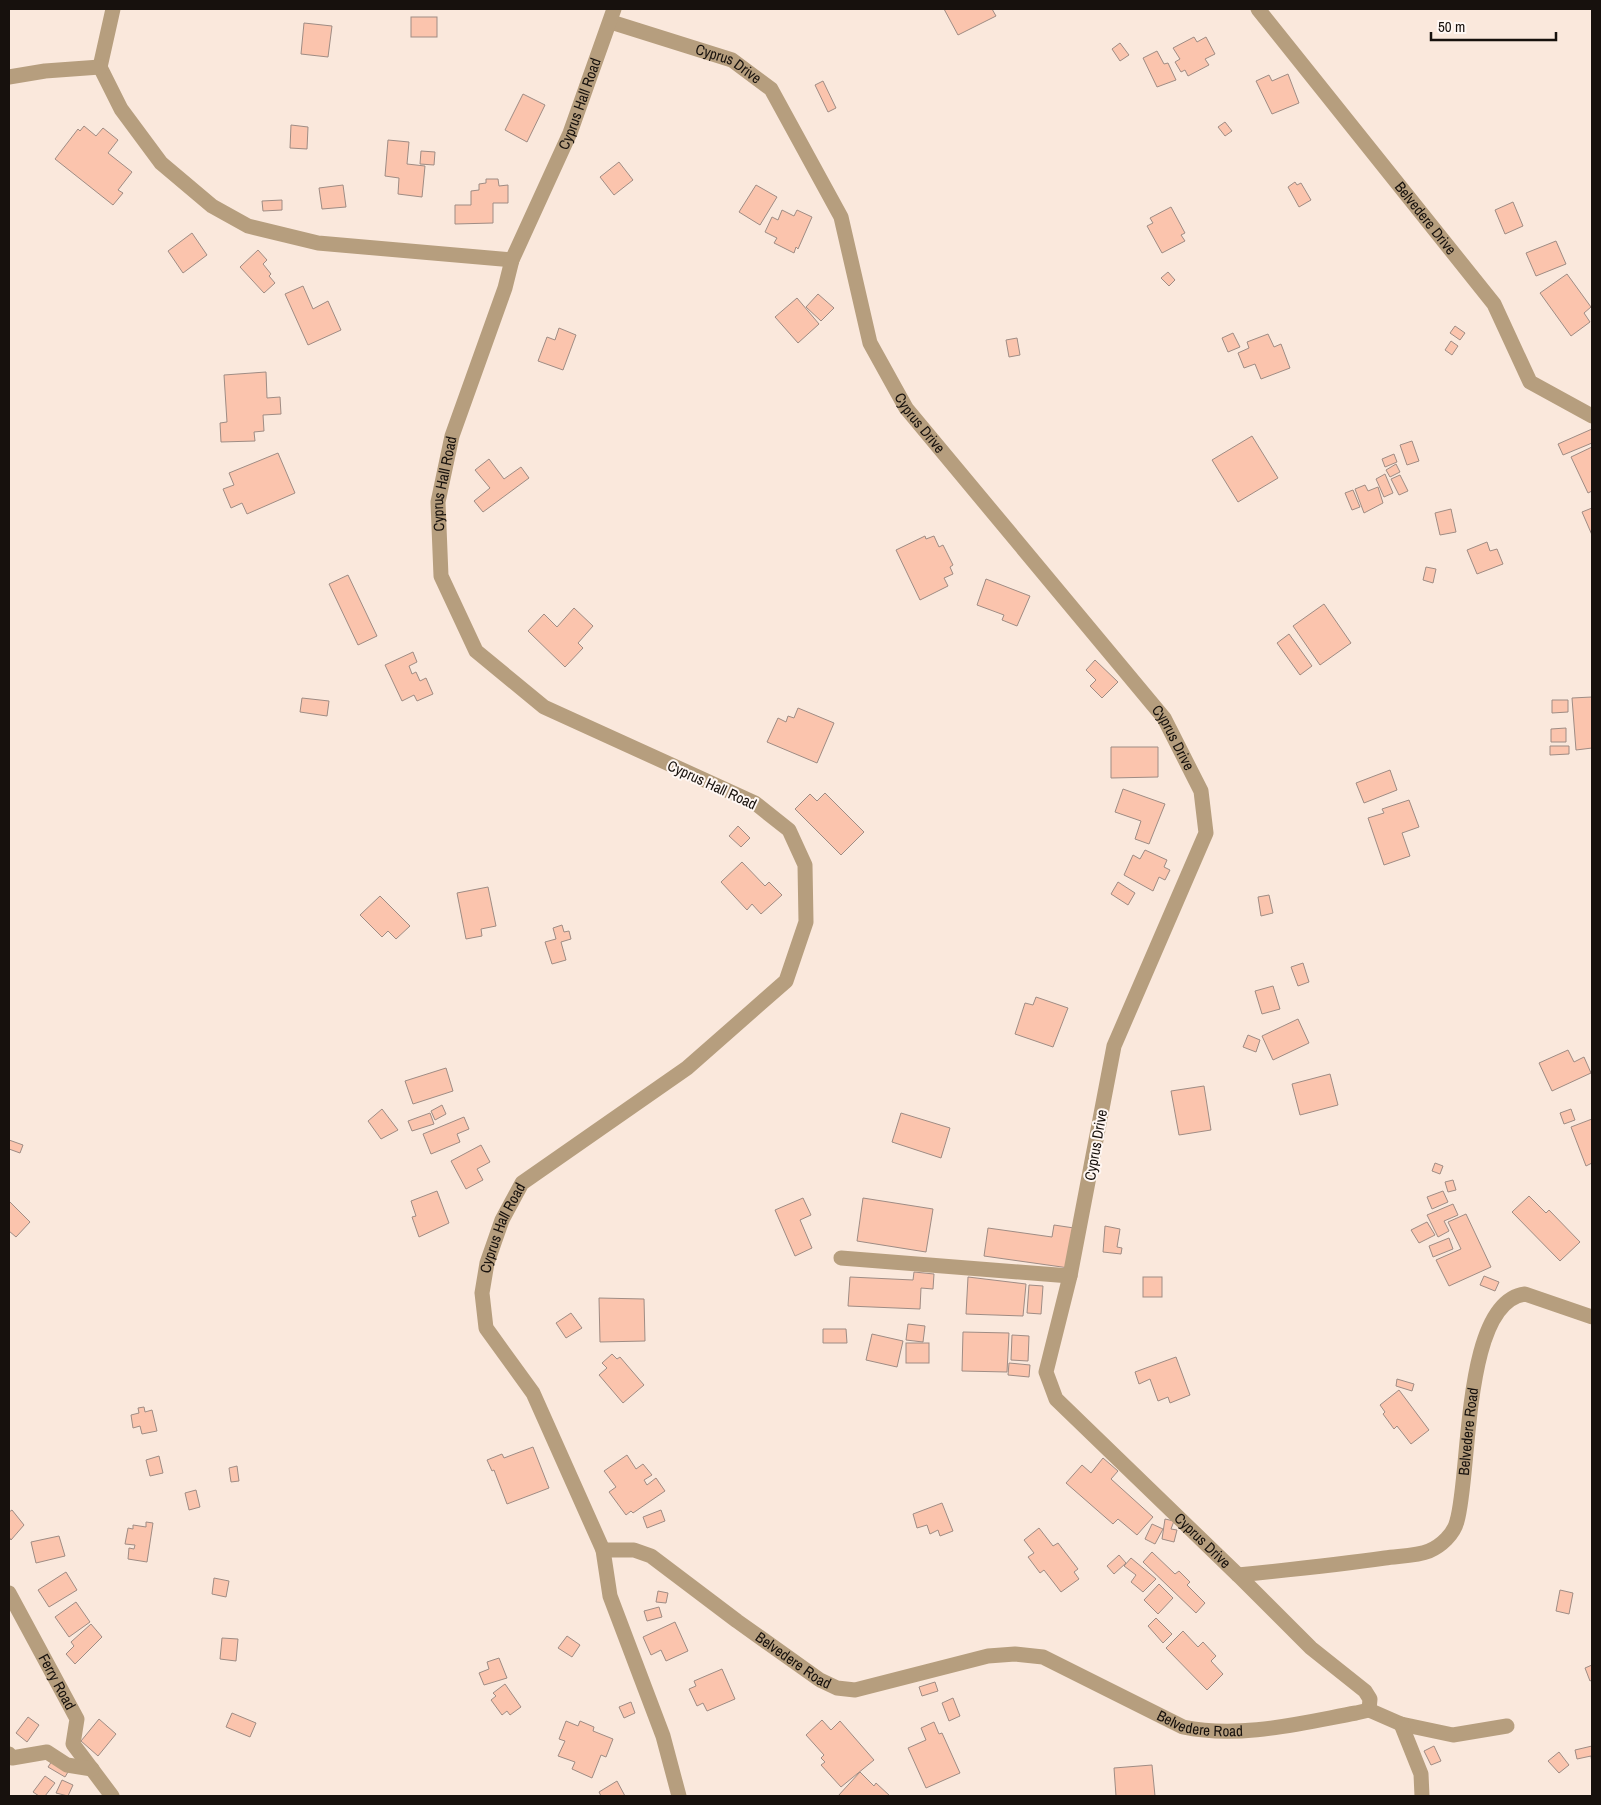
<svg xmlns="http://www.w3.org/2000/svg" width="1601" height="1805" viewBox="0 0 1601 1805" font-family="'Archivo Narrow',sans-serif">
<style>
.building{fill:#fbc4ad;stroke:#9f8c84}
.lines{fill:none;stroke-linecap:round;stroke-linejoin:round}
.minor{stroke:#b69e7e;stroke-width:15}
.labels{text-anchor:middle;stroke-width:4;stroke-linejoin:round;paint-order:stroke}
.street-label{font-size:15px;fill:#17110d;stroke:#fff7f3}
</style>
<rect width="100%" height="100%" fill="#fae8dc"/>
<g class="building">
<polygon points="944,9 992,9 996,16 958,35"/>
<rect x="411" y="17" width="26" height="20"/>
<polygon points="304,23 332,26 328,57 301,54"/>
<polygon points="1194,37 1197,42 1206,37 1215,54 1205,59 1209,65 1188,76 1185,70 1181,72 1175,62 1180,59 1173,48"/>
<polygon points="1120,43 1129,55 1120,61 1112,49"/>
<polygon points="1157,51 1164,64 1168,63 1176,80 1157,87 1143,58"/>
<polygon points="1288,74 1299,103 1272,114 1256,81 1269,75 1272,81"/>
<polygon points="823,81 836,108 828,112 815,85"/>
<polygon points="523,94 545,105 527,142 505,130"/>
<polygon points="1225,122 1232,131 1225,136 1218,127"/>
<polygon points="291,125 308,127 307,149 290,148"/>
<polygon points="84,126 96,136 103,128 118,140 108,153 132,172 118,190 123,193 113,205 55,159 78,129 80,131"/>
<polygon points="388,140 409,142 407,164 425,166 422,197 398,194 399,178 385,176"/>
<polygon points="421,151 435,152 434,165 420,164"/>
<polygon points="619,162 633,180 614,195 600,177"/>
<polygon points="486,179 498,179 499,186 508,185 508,203 493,203 493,223 455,224 455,205 471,205 471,191 479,190 479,184 486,183"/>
<polygon points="1295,182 1297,185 1301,183 1311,200 1299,207 1288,187"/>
<polygon points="343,185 346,207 322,209 319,188"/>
<polygon points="756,185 777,197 760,225 739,212"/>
<polygon points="282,200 282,210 263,211 262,201"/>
<polygon points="1513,202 1523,226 1505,234 1495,210"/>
<polygon points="1171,207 1185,233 1181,235 1185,241 1162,253 1147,226 1153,223 1150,218"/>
<polygon points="782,210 794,216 797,210 812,217 798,249 796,247 794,253 774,243 777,238 765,232 772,217 778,220"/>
<polygon points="192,233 207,255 183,273 168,251"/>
<polygon points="1556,241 1566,264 1536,276 1526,253"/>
<polygon points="258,250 267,260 263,264 271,274 269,276 275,283 264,293 240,267"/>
<polygon points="1168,272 1175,280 1169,286 1161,278"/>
<polygon points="1567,274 1591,307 1584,313 1590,322 1571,336 1540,293"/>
<polygon points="303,286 313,309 328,301 341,330 308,345 285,294"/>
<polygon points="818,294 834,308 821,321 806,307"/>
<polygon points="797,298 819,324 798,343 775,317"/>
<polygon points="1455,326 1465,333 1460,340 1450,333"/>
<polygon points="559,328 576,335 563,370 538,361 547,337 555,340"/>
<polygon points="1233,333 1240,347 1228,352 1222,338"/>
<polygon points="1268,334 1274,347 1281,344 1290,368 1261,379 1255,364 1244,368 1238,353 1249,348 1247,342"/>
<polygon points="1017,338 1020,355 1009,357 1006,340"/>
<polygon points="1451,341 1458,346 1452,355 1445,350"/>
<polygon points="266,372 267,398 280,397 281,414 263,415 264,431 254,432 255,441 221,442 220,423 227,422 224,375"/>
<polygon points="1592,429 1592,443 1563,455 1558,444"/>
<polygon points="1252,436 1278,478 1238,502 1212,460"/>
<polygon points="1412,441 1419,461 1407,465 1400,445"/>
<polygon points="1592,447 1592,491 1588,493 1571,457"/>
<polygon points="278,453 295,493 247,514 242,503 231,508 223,489 234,485 229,473"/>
<polygon points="1394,454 1397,462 1385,467 1382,459"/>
<polygon points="489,459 504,479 521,467 529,478 483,512 474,501 490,488 475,470"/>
<polygon points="1396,464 1400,472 1390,477 1386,470"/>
<polygon points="1385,474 1393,493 1384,497 1376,479"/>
<polygon points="1400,475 1408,491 1399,495 1391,479"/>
<polygon points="1365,485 1368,491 1378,487 1383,503 1364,513 1355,489"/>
<polygon points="1353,490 1360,507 1352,510 1345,493"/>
<polygon points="1592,508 1592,535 1582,512"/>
<polygon points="1451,509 1456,532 1440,535 1435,513"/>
<polygon points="925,536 926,539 934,536 939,547 943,545 953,565 950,567 953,574 944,578 948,586 920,600 896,550"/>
<polygon points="1487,542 1490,551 1497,549 1503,564 1477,574 1467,550"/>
<polygon points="1426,567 1436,569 1433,583 1423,580"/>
<polygon points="348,575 377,636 358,645 329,584"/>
<polygon points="986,579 1030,596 1017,626 1002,620 1004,615 977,605"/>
<polygon points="1324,604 1351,643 1320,665 1293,626"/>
<polygon points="574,608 593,626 578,643 583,648 565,667 528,631 544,614 557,627"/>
<polygon points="1289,634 1312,666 1300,675 1277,643"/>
<polygon points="413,652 417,662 409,666 412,674 416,672 420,681 426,678 433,694 417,701 414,695 402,701 385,665"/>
<polygon points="1095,660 1118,682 1102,698 1090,686 1096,680 1086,670"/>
<polygon points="1592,697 1592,748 1576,750 1572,698"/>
<polygon points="302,698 329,701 327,716 300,712"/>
<polygon points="1552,700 1568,700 1568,712 1552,713"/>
<polygon points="798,708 834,723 817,763 767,742 778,718 786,722 788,716 794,718"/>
<polygon points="1566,728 1566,742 1551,742 1551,729"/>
<polygon points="1550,746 1569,746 1569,754 1550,755"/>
<polygon points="1111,747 1158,747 1158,777 1111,778"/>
<polygon points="1390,770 1397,790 1364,803 1356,783"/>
<polygon points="1123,789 1165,804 1149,844 1135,839 1141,821 1115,812"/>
<polygon points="825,793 864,832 841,855 795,809 810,794 817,801"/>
<polygon points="1409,800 1419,827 1402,833 1410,856 1384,865 1368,818 1384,813 1382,809"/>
<polygon points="738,826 750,838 741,847 729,836"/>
<polygon points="1145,850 1167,860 1164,867 1170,870 1165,880 1159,877 1153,891 1124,875 1133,855 1140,859"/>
<polygon points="742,862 765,886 769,882 782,895 761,914 752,904 747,910 721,882"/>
<polygon points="1118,882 1135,893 1128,905 1111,894"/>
<polygon points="488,887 496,926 481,929 482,936 466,939 457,893"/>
<polygon points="1269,895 1273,913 1261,916 1258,897"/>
<polygon points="380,896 410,926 396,939 388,931 382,937 360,915"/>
<polygon points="562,925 564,932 569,931 571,939 561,942 566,960 552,964 545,942 556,939 553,928"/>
<polygon points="1303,963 1309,982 1298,986 1291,967"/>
<polygon points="1273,986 1280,1009 1262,1014 1255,991"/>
<polygon points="1036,997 1068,1008 1053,1047 1015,1034 1025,1003 1033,1005"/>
<polygon points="1298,1019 1309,1043 1273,1060 1262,1036"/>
<polygon points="1248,1035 1260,1040 1256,1052 1243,1047"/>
<polygon points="1568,1050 1574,1062 1584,1057 1591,1073 1552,1091 1539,1063"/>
<polygon points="446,1068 453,1091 413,1104 405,1081"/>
<polygon points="1330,1074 1338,1105 1300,1115 1292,1084"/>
<polygon points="1204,1086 1211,1130 1179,1135 1171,1091"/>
<polygon points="442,1105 446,1114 435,1120 431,1111"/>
<polygon points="382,1109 398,1130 381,1139 368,1121"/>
<polygon points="1571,1109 1575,1120 1564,1124 1560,1113"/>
<polygon points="430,1113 434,1124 412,1131 408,1121"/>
<polygon points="901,1113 950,1128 941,1158 892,1142"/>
<polygon points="464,1117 469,1129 457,1134 460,1142 431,1154 423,1134"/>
<polygon points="1592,1119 1592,1163 1586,1166 1571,1127"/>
<polygon points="9,1140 23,1145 20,1153 9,1149"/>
<polygon points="481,1145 490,1162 477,1169 483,1180 466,1189 451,1161"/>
<polygon points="1435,1163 1443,1166 1440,1174 1432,1171"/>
<polygon points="1453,1180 1456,1190 1448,1192 1445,1182"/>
<polygon points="437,1191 449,1223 419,1237 412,1217 416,1216 411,1201"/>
<polygon points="1443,1191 1448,1202 1432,1209 1427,1197"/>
<polygon points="1529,1196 1546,1213 1549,1210 1580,1242 1560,1261 1512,1212"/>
<polygon points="803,1198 811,1215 800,1220 812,1248 795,1256 775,1210"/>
<polygon points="863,1198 933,1209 926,1252 857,1241"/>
<polygon points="9,1201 30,1222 16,1237 9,1231"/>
<polygon points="1453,1204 1458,1215 1444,1221 1449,1231 1438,1237 1427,1215"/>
<polygon points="1466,1214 1491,1267 1449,1286 1436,1260 1461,1249 1448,1222"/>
<polygon points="1427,1222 1435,1235 1419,1243 1411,1230"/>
<polygon points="1054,1225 1074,1228 1069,1268 984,1256 988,1228 1052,1237"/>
<polygon points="1105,1226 1120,1229 1117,1247 1122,1248 1121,1254 1103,1252"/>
<polygon points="1449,1238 1453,1249 1433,1257 1429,1246"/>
<polygon points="914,1272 934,1274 933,1289 921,1288 920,1309 848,1306 850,1277 913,1280"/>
<polygon points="1484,1276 1499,1282 1495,1291 1480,1285"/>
<polygon points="968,1277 1026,1284 1023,1316 966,1314"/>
<rect x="1143" y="1277" width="19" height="20"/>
<polygon points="1029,1285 1043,1286 1041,1314 1027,1313"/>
<polygon points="599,1298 644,1299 645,1341 600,1342"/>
<polygon points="571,1313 582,1328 566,1338 556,1323"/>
<polygon points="908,1324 925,1326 923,1342 906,1340"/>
<polygon points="823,1329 846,1329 847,1343 823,1343"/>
<polygon points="963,1332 1009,1333 1007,1372 962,1371"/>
<polygon points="872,1334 903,1341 897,1367 866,1360"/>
<polygon points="1012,1335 1029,1336 1028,1361 1011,1360"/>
<rect x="906" y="1343" width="23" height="20"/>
<polygon points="612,1354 617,1359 620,1357 644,1385 623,1403 599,1375 607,1368 602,1363"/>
<polygon points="1176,1357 1190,1395 1170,1403 1168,1397 1158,1401 1150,1379 1139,1384 1135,1372"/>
<polygon points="1009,1363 1030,1365 1029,1377 1008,1375"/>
<polygon points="1397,1379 1414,1384 1412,1391 1396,1386"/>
<polygon points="1399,1390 1429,1430 1411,1444 1397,1426 1394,1429 1383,1414 1385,1412 1380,1405"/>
<polygon points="144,1407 145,1412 152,1410 157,1431 142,1434 140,1426 133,1428 131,1415 139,1413 138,1408"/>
<polygon points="533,1447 549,1488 507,1504 494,1470 492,1471 487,1460 502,1454 504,1458"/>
<polygon points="627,1455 636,1469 643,1464 652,1475 644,1480 647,1485 656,1478 665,1491 633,1513 631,1511 626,1515 609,1492 616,1487 604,1471"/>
<polygon points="159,1456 163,1473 150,1476 146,1460"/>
<polygon points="1103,1458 1118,1471 1111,1479 1153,1517 1137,1535 1118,1519 1113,1524 1066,1483 1082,1465 1091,1473"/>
<polygon points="237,1466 239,1481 231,1482 229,1468"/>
<polygon points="196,1490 200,1507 189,1510 185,1493"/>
<polygon points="942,1503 953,1531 940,1536 938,1530 930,1534 927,1525 917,1528 913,1514"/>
<polygon points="12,1510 24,1525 11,1540 9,1537 9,1512"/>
<polygon points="661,1510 665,1521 647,1528 643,1517"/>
<polygon points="1165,1519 1174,1521 1171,1529 1177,1530 1174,1542 1162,1539"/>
<polygon points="146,1522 153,1523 147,1562 128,1559 129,1548 134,1549 135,1545 125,1544 128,1528 133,1529 133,1525 146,1527"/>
<polygon points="1152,1524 1163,1529 1155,1544 1145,1539"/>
<polygon points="1039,1528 1053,1546 1058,1543 1078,1569 1074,1572 1079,1579 1061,1592 1044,1570 1040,1573 1028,1557 1034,1553 1024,1540"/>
<polygon points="59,1536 65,1556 36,1563 31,1542"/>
<polygon points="1152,1552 1175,1574 1179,1571 1190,1582 1187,1585 1205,1603 1196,1613 1143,1562"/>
<polygon points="1119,1555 1126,1563 1114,1574 1107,1566"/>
<polygon points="1131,1558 1156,1579 1143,1592 1131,1582 1136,1575 1124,1566"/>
<polygon points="66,1572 77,1590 49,1607 38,1590"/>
<polygon points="214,1578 229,1581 226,1597 212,1594"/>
<polygon points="1159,1584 1173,1598 1158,1614 1144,1600"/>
<polygon points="1560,1590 1573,1593 1569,1614 1556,1611"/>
<polygon points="658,1591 668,1593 666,1603 656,1602"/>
<polygon points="76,1602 90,1622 69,1637 55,1617"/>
<polygon points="659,1607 662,1617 647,1621 644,1611"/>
<polygon points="1156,1618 1172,1634 1163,1643 1148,1626"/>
<polygon points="675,1622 688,1651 666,1661 661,1650 651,1655 643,1637"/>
<polygon points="91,1624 102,1637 75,1664 66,1654 74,1646 71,1642"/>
<polygon points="1183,1631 1198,1647 1203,1642 1216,1656 1211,1661 1223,1674 1207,1690 1166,1648"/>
<polygon points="567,1636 580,1645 572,1657 558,1648"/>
<polygon points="222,1638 238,1639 236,1661 220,1659"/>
<polygon points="499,1658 507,1678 484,1685 479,1673 489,1669 487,1662"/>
<polygon points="1592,1665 1592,1680 1590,1681 1585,1668"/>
<polygon points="722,1669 735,1699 707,1711 703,1703 697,1706 689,1689 696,1686 694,1681"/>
<polygon points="935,1682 938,1691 922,1696 919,1687"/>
<polygon points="505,1684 521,1707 510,1715 507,1711 502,1715 491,1700 496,1696 493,1693"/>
<polygon points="953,1698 960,1716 949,1721 942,1703"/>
<polygon points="631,1702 635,1713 624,1718 619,1707"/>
<polygon points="232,1713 256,1723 250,1737 226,1727"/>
<polygon points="28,1717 39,1725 27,1742 16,1733"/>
<polygon points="99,1719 116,1734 98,1756 81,1741"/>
<polygon points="822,1720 831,1730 840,1721 874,1760 841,1787 821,1765 825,1762 821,1758 824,1755 806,1735"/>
<polygon points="566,1721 578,1726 580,1721 594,1727 593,1731 613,1739 606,1757 601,1755 592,1778 572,1769 575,1762 558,1756 565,1741 559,1739"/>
<polygon points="934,1722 939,1734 942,1733 960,1773 926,1788 908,1748 926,1740 921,1728"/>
<polygon points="1434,1746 1441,1761 1431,1765 1424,1751"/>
<polygon points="1592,1746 1592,1763 1591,1756 1577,1759 1575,1750"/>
<polygon points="1559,1752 1569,1765 1559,1773 1548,1761"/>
<polygon points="52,1761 68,1772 65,1777 48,1767"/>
<polygon points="1152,1765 1155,1796 1116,1796 1114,1768"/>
<polygon points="860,1772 874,1786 876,1783 890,1796 838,1796"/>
<polygon points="45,1776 55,1783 45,1796 39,1796 33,1792"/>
<polygon points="62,1780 73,1785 68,1796 56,1793"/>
<polygon points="617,1781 625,1796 601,1796 599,1792"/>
</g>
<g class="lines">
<g class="minor">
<polyline points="113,9 100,67 121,109 161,163 212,206 248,226 318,243 512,260"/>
<path id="s1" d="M 1258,9 L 1494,304 L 1530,382 L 1592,416"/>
<path id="s2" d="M 611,22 L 732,60 L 771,89 L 841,217 L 870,343 L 906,408 L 1164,718 L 1201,791 L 1206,833 L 1114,1046 L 1070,1276 L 1046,1372 L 1056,1399 L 1238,1575"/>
<polyline points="9,77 45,71 100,67"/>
<polyline points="841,1258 1070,1276"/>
<path id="s3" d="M 603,1550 L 533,1393 L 486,1328 L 482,1293 L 487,1263 L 502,1220 L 522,1183 L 687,1068 L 786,981 L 806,922 L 805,865 L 789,830 L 755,803 L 544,707 L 476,651 L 441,576 L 438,502 L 452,436 L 505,288 L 512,260 L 570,133 L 614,9"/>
<path id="s4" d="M 9,1593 L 77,1719 L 73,1744 L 112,1796"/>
<polyline points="1369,1710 1401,1724 1453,1735 1507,1726"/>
<polyline points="1401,1724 1421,1774 1422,1796"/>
<polyline points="9,1754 12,1758 47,1752 67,1765 92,1769"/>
<path id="s5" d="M 679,1796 L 663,1736 L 610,1596 L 603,1550 L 634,1550 L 651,1556 L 737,1621 L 820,1680 L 837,1688 L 855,1690 L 988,1656 L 1015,1654 L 1043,1657 L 1183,1727 C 1240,1739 1301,1723 1356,1713 L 1369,1710 L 1370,1699 L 1365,1691 L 1311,1648 L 1238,1575 C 1287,1570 1336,1565 1385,1558 C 1398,1556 1417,1556 1429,1551 C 1441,1546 1454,1534 1457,1521 C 1471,1474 1462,1302 1525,1294 L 1592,1317"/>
</g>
</g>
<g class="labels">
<g class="street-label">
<text dy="5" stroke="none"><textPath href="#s2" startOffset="125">Cyprus Drive</textPath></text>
<text dy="5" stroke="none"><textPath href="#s3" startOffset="1840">Cyprus Hall Road</textPath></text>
<text dy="5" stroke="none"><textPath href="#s1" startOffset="268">Belvedere Drive</textPath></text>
<text dy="5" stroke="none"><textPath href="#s2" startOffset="545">Cyprus Drive</textPath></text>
<text dy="5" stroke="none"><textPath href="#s3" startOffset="1435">Cyprus Hall Road</textPath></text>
<text dy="5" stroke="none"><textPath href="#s2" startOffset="950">Cyprus Drive</textPath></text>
<text transform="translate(712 785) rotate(25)" y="5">Cyprus Hall Road</text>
<text transform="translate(1096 1145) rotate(-80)" y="5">Cyprus Drive</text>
<text dy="5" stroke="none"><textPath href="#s3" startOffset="356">Cyprus Hall Road</textPath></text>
<text dy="5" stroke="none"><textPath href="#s5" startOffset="1609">Belvedere Road</textPath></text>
<text dy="5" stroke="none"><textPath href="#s2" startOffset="1850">Cyprus Drive</textPath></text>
<text dy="5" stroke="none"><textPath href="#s5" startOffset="484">Belvedere Road</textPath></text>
<text dy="5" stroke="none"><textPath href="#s4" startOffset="101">Ferry Road</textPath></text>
<text dy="5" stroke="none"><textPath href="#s5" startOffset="919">Belvedere Road</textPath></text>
</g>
</g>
<rect width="1601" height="1805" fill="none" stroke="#17110d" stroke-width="20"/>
<path d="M1431 32v8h125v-8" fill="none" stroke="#17110d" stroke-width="2.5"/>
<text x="1438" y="32" font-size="15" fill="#17110d" stroke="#fff7f3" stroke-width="4" paint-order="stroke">50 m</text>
</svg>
